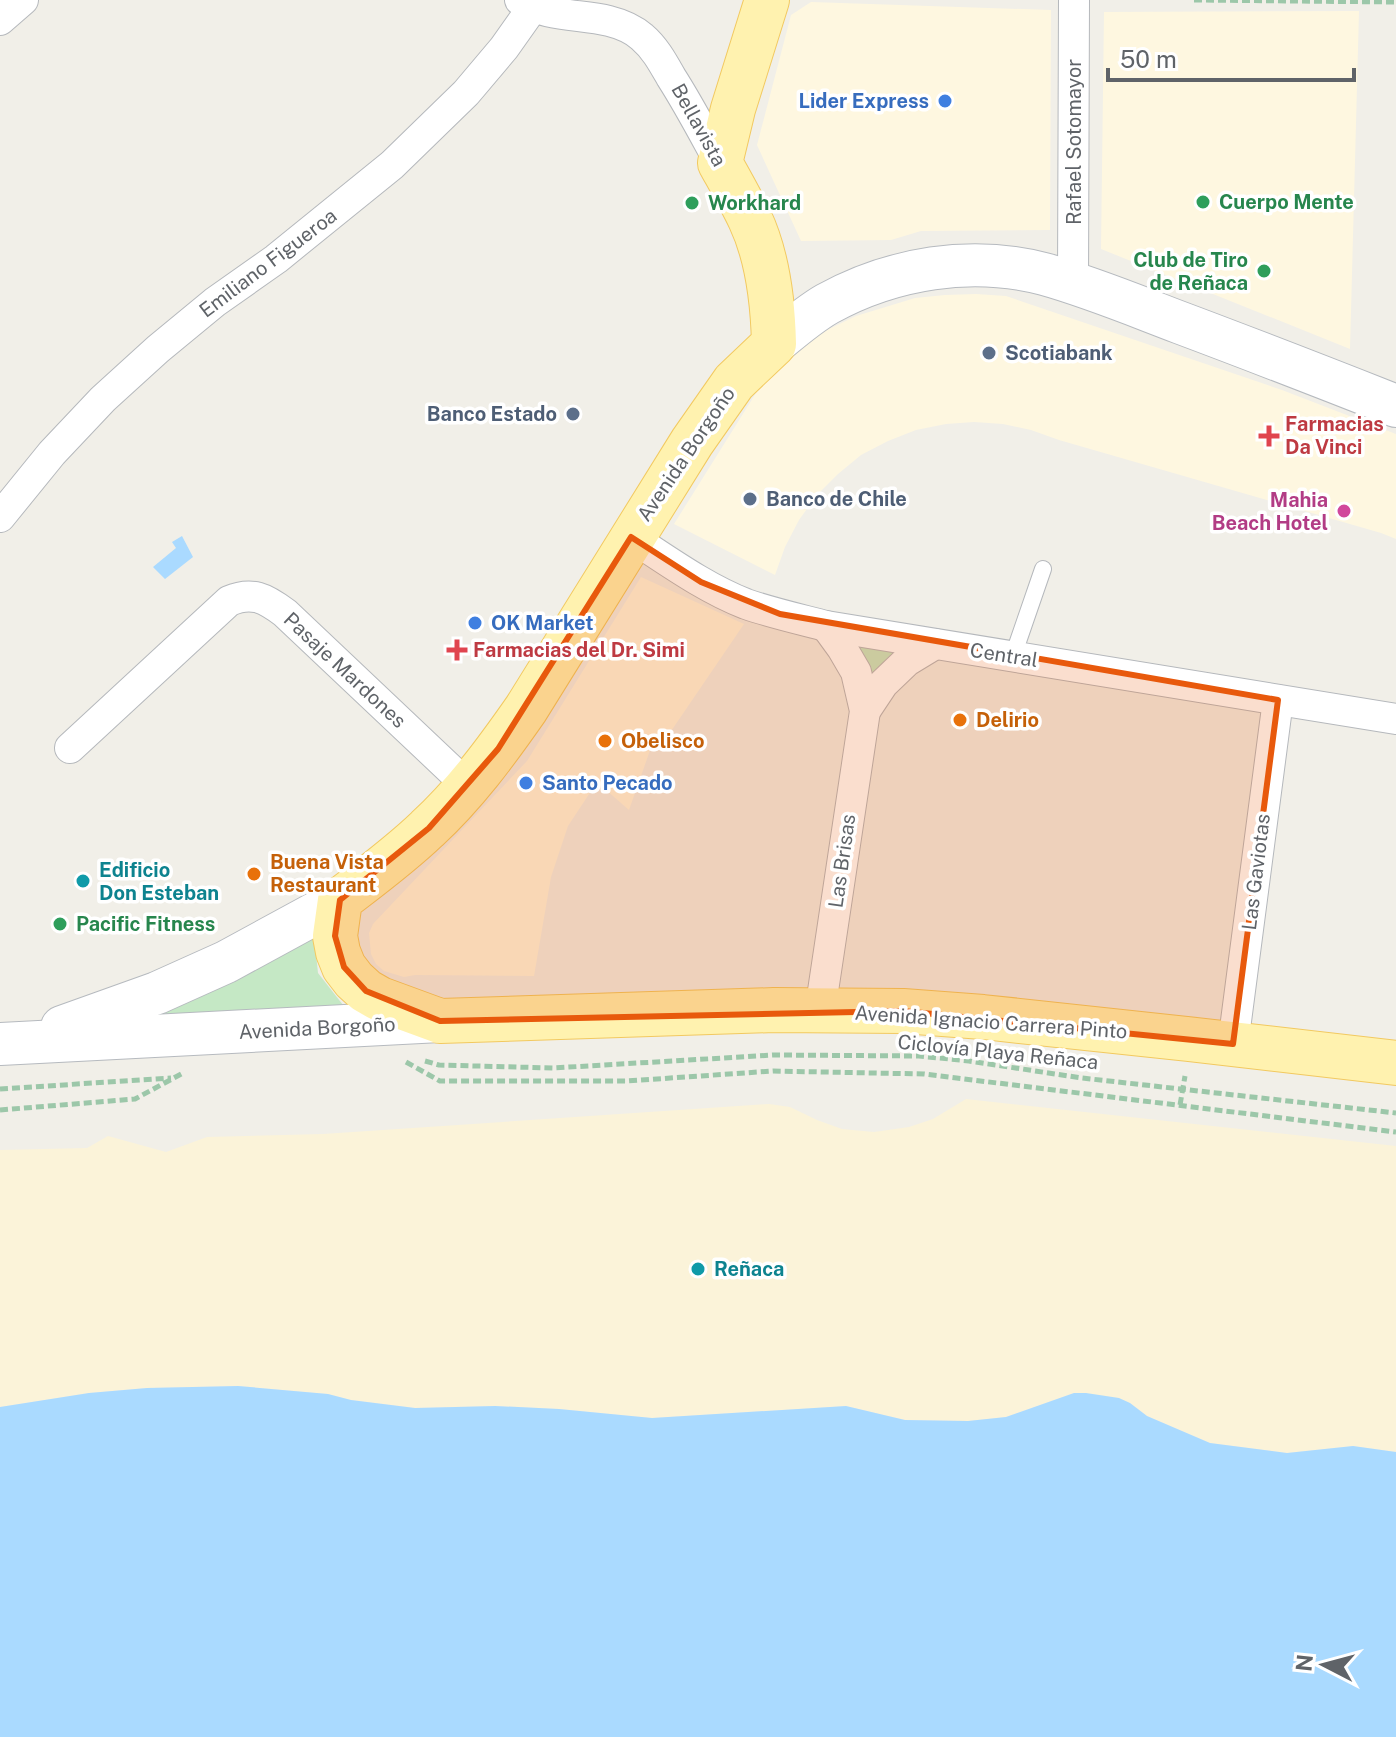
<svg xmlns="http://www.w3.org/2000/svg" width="1396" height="1737" viewBox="0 0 1396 1737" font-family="'Public Sans',sans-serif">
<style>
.commercial{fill:#fef7e0}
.green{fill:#c5e8c5}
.sand{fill:#fbf3d9}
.water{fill:#aadaff}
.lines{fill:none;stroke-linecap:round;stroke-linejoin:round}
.service-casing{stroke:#b5b8bc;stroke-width:18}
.minor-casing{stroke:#b5b8bc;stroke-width:32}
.secondary-casing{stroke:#b6babf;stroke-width:44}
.primary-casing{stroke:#f2c960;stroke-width:46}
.path{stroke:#9cc7a9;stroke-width:5;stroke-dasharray:8 4;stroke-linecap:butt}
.service{stroke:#fff;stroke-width:16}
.minor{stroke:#fff;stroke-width:30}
.secondary{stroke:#fff;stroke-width:42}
.primary{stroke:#fff2af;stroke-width:44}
.marked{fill:#e8590c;fill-opacity:0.2;stroke:#e8590c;stroke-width:6;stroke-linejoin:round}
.shop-dot{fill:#3f7fe0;stroke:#fff;stroke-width:3}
.leisure-dot{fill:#2e9e5b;stroke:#fff;stroke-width:3}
.service-dot{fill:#5c6f8a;stroke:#fff;stroke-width:3}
.health-dot{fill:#e0444e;stroke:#fff;stroke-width:3}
.hotel-dot{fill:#d1479c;stroke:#fff;stroke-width:3}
.food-dot{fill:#e8710a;stroke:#fff;stroke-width:3}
.culture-dot{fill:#0f9aa8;stroke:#fff;stroke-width:3}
.labels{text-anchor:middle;stroke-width:7;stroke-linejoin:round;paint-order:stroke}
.shop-label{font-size:20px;font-weight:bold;fill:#366cbe;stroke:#fff;text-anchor:start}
.street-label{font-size:20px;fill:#5f6368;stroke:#fff}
.leisure-label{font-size:20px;font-weight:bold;fill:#27864d;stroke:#fff;text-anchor:start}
.service-label{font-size:20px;font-weight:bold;fill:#4e5e75;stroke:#fff;text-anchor:start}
.health-label{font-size:20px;font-weight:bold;fill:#be3a42;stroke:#fff;text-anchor:start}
.hotel-label{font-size:20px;font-weight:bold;fill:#b23c85;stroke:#fff;text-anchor:end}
.food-label{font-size:20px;font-weight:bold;fill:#c56008;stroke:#fff;text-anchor:start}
.culture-label{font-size:20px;font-weight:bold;fill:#0d838f;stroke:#fff;text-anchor:start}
</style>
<rect width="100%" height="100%" fill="#f1efe8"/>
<g class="commercial">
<polygon points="811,2 1051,10 1050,230 921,231 891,240 801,241 757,145 791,15"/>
<polygon points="1359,11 1350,349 1101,249 1104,12"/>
<polygon points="976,294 1006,296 1282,390 1396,434 1396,539 1381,533 1059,440 1031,430 1003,424 974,422 946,424 916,430 888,441 861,455 838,474 817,495 799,520 785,547 775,575 674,524 773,366 799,346 827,330 856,316 915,298 945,295"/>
<polygon points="641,577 744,624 667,737 654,739 629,810 597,782 568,826 551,877 534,976 415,975 404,977 384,971 376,964 371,954 369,933 373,924 527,761"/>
</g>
<g class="green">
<polygon points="854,644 900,653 870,687"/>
<polygon points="314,935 318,973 343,1005 120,1021"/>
</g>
<polygon class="sand" points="966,1099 1396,1146 1396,1452 1353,1446 1287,1453 1210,1443 1147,1416 1130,1403 1074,1393 1006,1417 968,1421 905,1420 846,1406 652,1418 559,1409 495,1406 415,1408 351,1400 328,1394 238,1386 147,1388 89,1393 0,1407 0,1150 87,1148 108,1136 166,1152 207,1137 323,1134 769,1104 790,1107 817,1120 842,1129 874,1132 909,1127 933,1119"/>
<g class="water">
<polygon points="182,536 193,557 165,579 153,567 176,548 172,542"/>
<polygon points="238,1386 328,1394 351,1400 415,1408 495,1406 559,1409 652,1418 846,1406 905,1420 968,1421 1006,1417 1074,1393 1086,1393 1119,1398 1130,1403 1147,1416 1210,1443 1287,1453 1353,1446 1396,1452 1396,1737 0,1737 0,1407 89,1393 147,1388"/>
</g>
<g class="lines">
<defs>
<polyline id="service" points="1013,656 1043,569"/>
<g id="minor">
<path d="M 520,0 C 546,17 580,14 609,21 C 621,24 633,29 642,37 C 655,48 663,63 671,77 C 689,105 704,134 720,163"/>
<polyline points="0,20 23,0"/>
<polyline points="1073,283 1074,0"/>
<polyline points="0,517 52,453 103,399 158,349 215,302 276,259 392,165 466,93 504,48 533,7"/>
<path d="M 631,537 C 668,561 705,588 746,604 C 772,613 799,619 826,626 L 1396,719"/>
<polyline points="865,711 883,684 907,661 935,644"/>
<path d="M 70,748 L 229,601 C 252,591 265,598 285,613 L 468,786"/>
<polyline points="820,1011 865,711 856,672 842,648 826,626"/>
<polyline points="1233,1044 1278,700"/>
</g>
<g id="secondary">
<path d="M 774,344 C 791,330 808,315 827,304 C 892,268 971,255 1044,274 C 1091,287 1136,306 1181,323 C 1253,350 1325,378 1396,406"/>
<polyline points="62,1027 157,993 226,962 340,900"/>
<polyline points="0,1044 440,1021"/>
</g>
<path id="primary" d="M 767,0 L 733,109 L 720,163 C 730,181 741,200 750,219 C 768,257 773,302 774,344 L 734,382 L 692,442 L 526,709 C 496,752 465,794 427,829 C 400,855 370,877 340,900 L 335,936 L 338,952 L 344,967 L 354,980 L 366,991 L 380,999 L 440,1021 L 774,1010 L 903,1011 L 983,1017 L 1188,1039 L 1396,1063"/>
</defs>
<use href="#service" class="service-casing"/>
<use href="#minor" class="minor-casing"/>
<use href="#secondary" class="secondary-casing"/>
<use href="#primary" class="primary-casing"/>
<g class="path">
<polyline points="1194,0 1396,2"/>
<polyline points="425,1061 439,1065 553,1068 774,1055 919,1056 969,1061 1082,1078 1396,1113"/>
<polyline points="406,1062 440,1081 627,1081 773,1071 924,1074 1396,1132"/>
<polyline points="0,1089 171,1078"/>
<polyline points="1180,1105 1185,1076"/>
<polyline points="0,1110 135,1099 183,1073"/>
</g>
<use href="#service" class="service"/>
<use href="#minor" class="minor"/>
<use href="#secondary" class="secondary"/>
<use href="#primary" class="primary"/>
</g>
<path class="marked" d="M 631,537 L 701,582 L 780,614 L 1278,700 L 1233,1044 L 903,1011 L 440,1021 L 366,991 L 344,967 L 335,936 L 340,900 L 429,828 L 498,749 Z"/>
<g class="shop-dot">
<circle cx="945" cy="101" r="8"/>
<circle cx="475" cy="623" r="8"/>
<circle cx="526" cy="783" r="8"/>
</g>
<g class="leisure-dot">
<circle cx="1203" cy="202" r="8"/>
<circle cx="692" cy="203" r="8"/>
<circle cx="1264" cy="271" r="8"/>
<circle cx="60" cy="924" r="8"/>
</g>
<g class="service-dot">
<circle cx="989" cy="353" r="8"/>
<circle cx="573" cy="414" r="8"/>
<circle cx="750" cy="499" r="8"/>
</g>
<g class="health-dot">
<path d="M1265 424h8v8h8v8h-8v8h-8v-8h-8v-8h8z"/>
<path d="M453 638h8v8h8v8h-8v8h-8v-8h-8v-8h8z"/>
</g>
<circle class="hotel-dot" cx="1344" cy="511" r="8"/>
<g class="food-dot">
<circle cx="960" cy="720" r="8"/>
<circle cx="605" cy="741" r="8"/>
<circle cx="254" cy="874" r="8"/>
</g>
<g class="culture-dot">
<circle cx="83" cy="881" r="8"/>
<circle cx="698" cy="1269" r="8"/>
</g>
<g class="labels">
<g class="shop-label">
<text x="929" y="108" text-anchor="end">Lider Express</text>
<text x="491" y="630">OK Market</text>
<text x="542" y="790">Santo Pecado</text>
</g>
<g class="street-label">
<text transform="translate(699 125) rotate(61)" y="7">Bellavista</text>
<text transform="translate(1074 142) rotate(-90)" y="7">Rafael Sotomayor</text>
<text transform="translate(268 263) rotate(-37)" y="7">Emiliano Figueroa</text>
<text transform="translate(686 454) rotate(-56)" y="7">Avenida Borgoño</text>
<text transform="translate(1004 655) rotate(9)" y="7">Central</text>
<text transform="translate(345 670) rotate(43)" y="7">Pasaje Mardones</text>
<text transform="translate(842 861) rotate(-82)" y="7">Las Brisas</text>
<text transform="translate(1256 872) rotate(-83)" y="7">Las Gaviotas</text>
<text transform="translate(991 1022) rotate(4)" y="7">Avenida Ignacio Carrera Pinto</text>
<text transform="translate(317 1028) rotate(-3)" y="7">Avenida Borgoño</text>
<text transform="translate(998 1052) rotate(6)" y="7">Ciclovía Playa Reñaca</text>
</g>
<g class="leisure-label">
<text x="1219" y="209">Cuerpo Mente</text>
<text x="708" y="210">Workhard</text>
<text x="1248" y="267" text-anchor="end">Club de Tiro<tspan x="1248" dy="23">de Reñaca</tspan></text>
<text x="76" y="931">Pacific Fitness</text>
</g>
<g class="service-label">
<text x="1005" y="360">Scotiabank</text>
<text x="557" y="421" text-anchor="end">Banco Estado</text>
<text x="766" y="506">Banco de Chile</text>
</g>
<g class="health-label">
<text x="1285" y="431">Farmacias<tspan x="1285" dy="23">Da Vinci</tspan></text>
<text x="473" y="657">Farmacias del Dr. Simi</text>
</g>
<g class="hotel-label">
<text x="1328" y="507">Mahia<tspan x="1328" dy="23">Beach Hotel</tspan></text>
</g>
<g class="food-label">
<text x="976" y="727">Delirio</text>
<text x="621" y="748">Obelisco</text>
<text x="270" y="869">Buena Vista<tspan x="270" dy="23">Restaurant</tspan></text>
</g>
<g class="culture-label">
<text x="99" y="877">Edificio<tspan x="99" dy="23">Don Esteban</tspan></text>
<text x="714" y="1276">Reñaca</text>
</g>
</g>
<g transform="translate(1324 1665) rotate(276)" stroke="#ffffff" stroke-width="6" paint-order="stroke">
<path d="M0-6L14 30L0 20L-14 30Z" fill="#5f6368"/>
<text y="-12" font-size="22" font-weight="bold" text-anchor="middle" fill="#5f6368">N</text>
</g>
<path d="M1108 68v12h246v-12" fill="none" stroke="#5f6368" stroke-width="4"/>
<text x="1120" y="68" font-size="24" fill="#5f6368" stroke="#ffffff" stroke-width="6" paint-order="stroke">50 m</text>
</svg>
